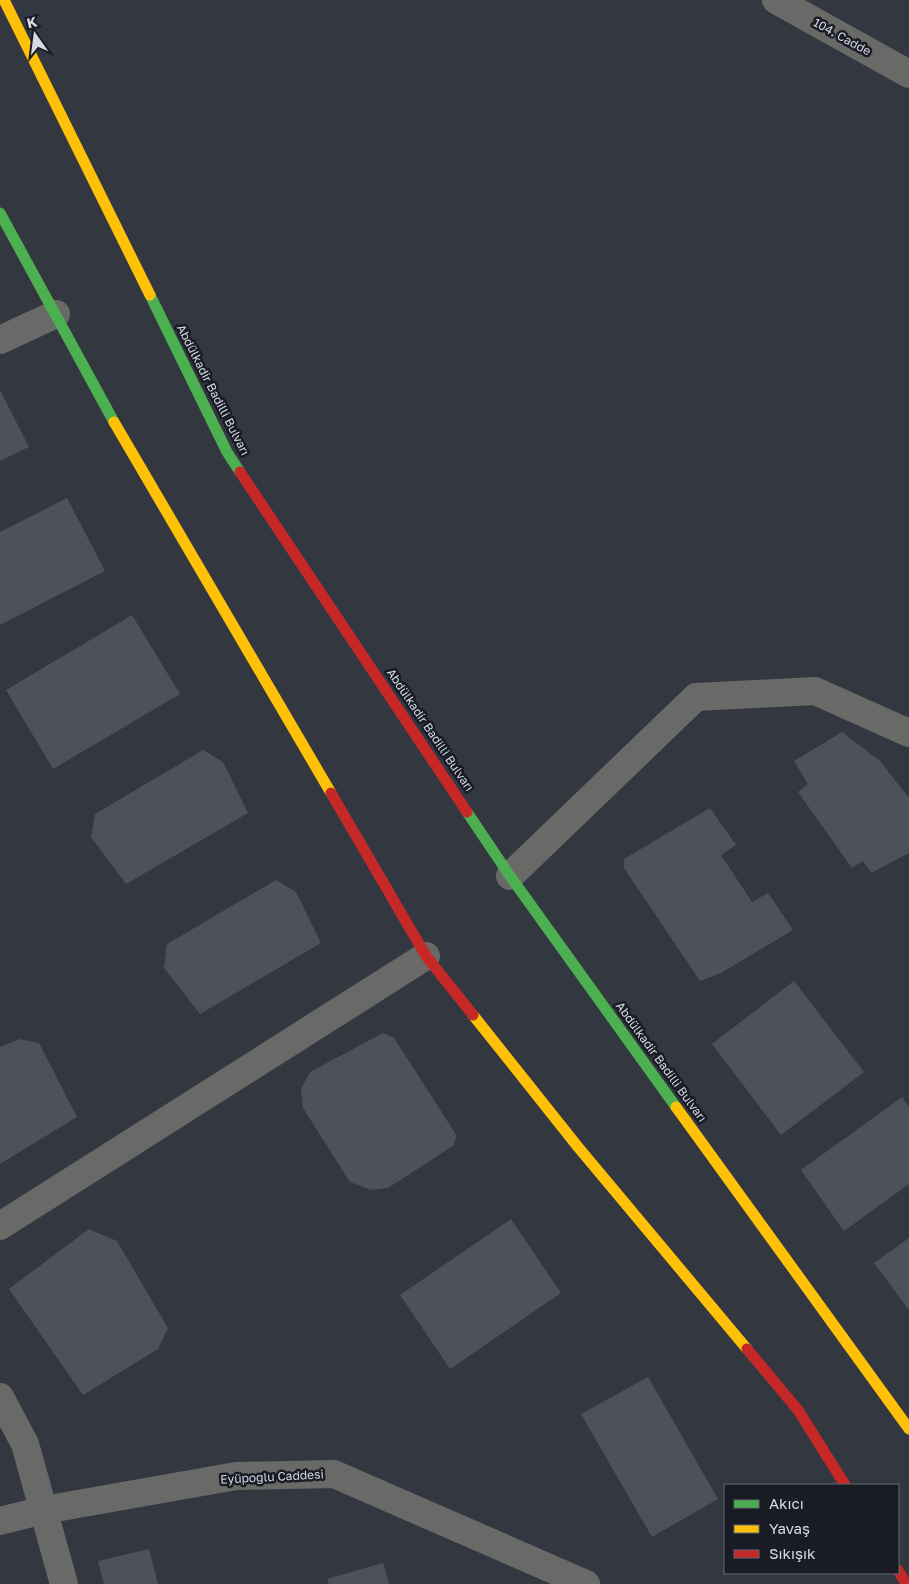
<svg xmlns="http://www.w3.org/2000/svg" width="909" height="1584" viewBox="0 0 909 1584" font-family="'Golos Text',sans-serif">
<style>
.building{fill:#4d5159}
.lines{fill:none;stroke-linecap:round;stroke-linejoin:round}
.street{stroke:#696968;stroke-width:28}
.fast{stroke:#4caf50;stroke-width:11}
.slow{stroke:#ffc107;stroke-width:11}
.jam{stroke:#c62828;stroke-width:11}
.labels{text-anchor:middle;stroke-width:5;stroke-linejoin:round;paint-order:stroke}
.street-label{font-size:12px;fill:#d5dae5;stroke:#191c24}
</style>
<rect width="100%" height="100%" fill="#333740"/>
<g class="building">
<polygon points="0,390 29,447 0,461"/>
<polygon points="67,498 105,571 0,625 0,532"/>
<polygon points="132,615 180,694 53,769 6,690"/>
<polygon points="842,732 880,761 909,798 909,853 871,873 863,861 852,868 798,792 808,784 794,761"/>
<polygon points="203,750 223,762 248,813 126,884 91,837 95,814"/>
<polygon points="710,808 736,845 721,855 752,902 768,893 793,930 721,973 700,981 624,868 624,859"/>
<polygon points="276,880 296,892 321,943 200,1014 164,968 167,944"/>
<polygon points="794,981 864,1072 781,1135 712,1044"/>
<polygon points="383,1033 394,1038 457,1136 453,1146 388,1188 371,1190 350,1182 303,1108 301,1089 310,1072"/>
<polygon points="20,1039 39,1043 77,1117 0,1164 0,1047"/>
<polygon points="902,1097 909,1107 909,1184 844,1231 801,1170"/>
<polygon points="511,1219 561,1293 450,1369 400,1295"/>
<polygon points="89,1229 117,1241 168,1328 158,1349 83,1395 9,1289"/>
<polygon points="909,1238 909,1310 874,1263"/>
<polygon points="648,1377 718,1499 652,1537 581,1414"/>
<polygon points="149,1549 158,1584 104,1584 98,1561"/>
<polygon points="383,1563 389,1584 329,1584 327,1579"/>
</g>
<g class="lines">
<g class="street">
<polyline points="776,0 909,74"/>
<polyline points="0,340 56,314"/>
<polyline points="510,876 696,697 815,691 909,733"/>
<polyline points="0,1226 426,956"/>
<polyline points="0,1397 25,1444 64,1584"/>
<polyline points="0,1521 44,1510 236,1476 334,1474 586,1584"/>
</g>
<g class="fast">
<polyline points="0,213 114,422"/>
<polyline points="150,295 227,452 240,472"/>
<polyline points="467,812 510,876 676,1107"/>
</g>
<g class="slow">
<polyline points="4,0 150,295"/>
<polyline points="114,422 331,793"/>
<polyline points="473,1015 578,1147 747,1349"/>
<polyline points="676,1107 909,1429"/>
</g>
<g class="jam">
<polyline points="240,472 467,812"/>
<polyline points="331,793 426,956 473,1015"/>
<polyline points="747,1349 798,1410 845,1485"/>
<polyline points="898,1570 906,1584"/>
</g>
</g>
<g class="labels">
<g class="street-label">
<text transform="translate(842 37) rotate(29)" y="4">104. Cadde</text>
<text transform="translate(213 390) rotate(63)" y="4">Abdülkadir Badilli Bulvarı</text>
<text transform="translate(430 730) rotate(56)" y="4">Abdülkadir Badilli Bulvarı</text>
<text transform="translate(661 1062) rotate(54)" y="4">Abdülkadir Badilli Bulvarı</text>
<text transform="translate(272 1477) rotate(-3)" y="4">Eyüpoğlu Caddesi</text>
</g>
</g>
<rect x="724" y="1484" width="175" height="90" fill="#191c24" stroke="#646871"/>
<rect x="734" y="1500" width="25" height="8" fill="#4caf50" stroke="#646871"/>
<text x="769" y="1509" font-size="15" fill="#d5dae5">Akıcı</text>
<rect x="734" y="1525" width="25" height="8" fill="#ffc107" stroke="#646871"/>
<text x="769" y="1534" font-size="15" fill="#d5dae5">Yavaş</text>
<rect x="734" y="1550" width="25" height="8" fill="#c62828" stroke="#646871"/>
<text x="769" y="1559" font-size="15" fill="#d5dae5">Sıkışık</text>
<g transform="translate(35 35) rotate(346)" stroke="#191c24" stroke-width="4" paint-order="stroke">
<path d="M0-4L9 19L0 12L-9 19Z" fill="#d5dae5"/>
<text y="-8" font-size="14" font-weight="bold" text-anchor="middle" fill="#d5dae5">K</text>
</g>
</svg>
